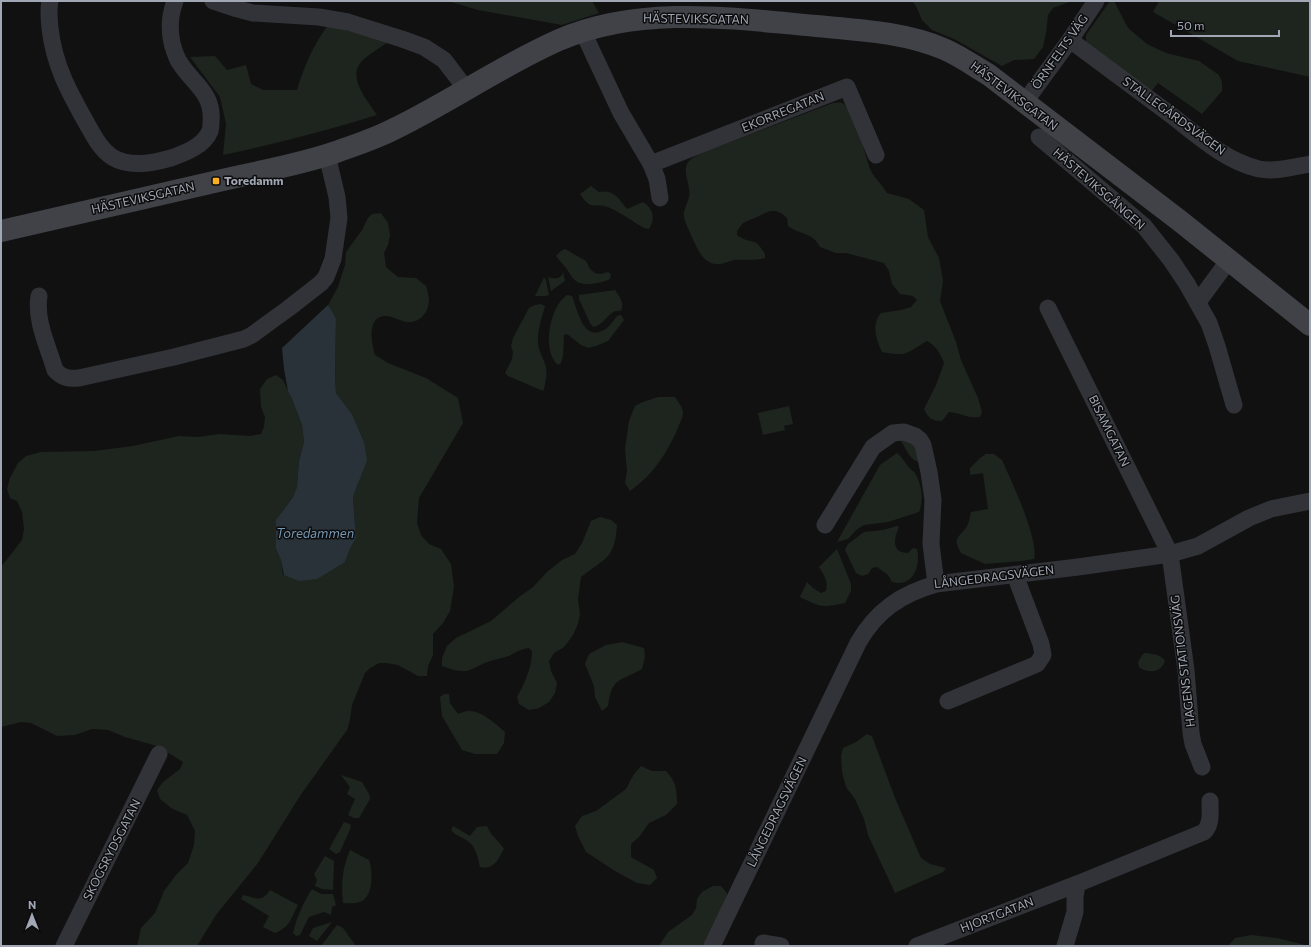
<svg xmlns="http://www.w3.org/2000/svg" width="1311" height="947" viewBox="0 0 1311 947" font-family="Commissioner,sans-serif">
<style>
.green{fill:#1d251e}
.water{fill:#293238}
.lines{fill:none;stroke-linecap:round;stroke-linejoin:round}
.street{stroke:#323338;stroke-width:17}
.secondary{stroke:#404248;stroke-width:22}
.poi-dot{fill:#fbae21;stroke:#0c0c0d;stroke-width:1.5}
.labels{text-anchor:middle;stroke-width:3;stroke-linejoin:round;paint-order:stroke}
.street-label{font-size:12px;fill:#a1a7b4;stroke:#0c0c0d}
.poi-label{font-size:12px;font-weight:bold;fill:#a1a7b4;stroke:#0c0c0d;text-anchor:start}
.water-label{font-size:13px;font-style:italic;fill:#7696b2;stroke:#0c0c0d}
</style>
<rect width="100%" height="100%" fill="#111112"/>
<g class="green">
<polygon points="448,1 592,1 599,13 562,25 478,10"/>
<polygon points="912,1 1072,1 1053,8 1048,15 1046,33 1043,47 1034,59 1014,60 1002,66 954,39 932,30 922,20 916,6"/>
<polygon points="1110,1 1114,1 1128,28 1147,44 1166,53 1199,61 1219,75 1222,82 1222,91 1202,114 1158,83 1149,94 1086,42 1086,35"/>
<polygon points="1159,1 1310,1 1310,77 1238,61 1153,12"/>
<path d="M 328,25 L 388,42 C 380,48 369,54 362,61 C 346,77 368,101 377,115 C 326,131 275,144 223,155 L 226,124 L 220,97 L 190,57 L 215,56 L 227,70 L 246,65 L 251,84 L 263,90 L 297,90 C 304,66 314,44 328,25 Z"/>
<path d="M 833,103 C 835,103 840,102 842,103 C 855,108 865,157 871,171 C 873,176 883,186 887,193 L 909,199 L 924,210 L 928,237 L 939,258 L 943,281 L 940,301 L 956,342 L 961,360 L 978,398 L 982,412 L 980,417 C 969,419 961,413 949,412 L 942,421 C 932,421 928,418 924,409 L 936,385 L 944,363 C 940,353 937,347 927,341 C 906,353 908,357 882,352 C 876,339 871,324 881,313 L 901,310 L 911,307 L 917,300 L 913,296 L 900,294 L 892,284 L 889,271 L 884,263 L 846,253 L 836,253 L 820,247 C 813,232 800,235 788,226 L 787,218 L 781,213 L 776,211 L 770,211 L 743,223 L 737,231 L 737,235 C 752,246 754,235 765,254 L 765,258 C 754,261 745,259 734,260 C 729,261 722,265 716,264 C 702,263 696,246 691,235 C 688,228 683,220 684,212 C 685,207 688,202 689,197 C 692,185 679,169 691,159 C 695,156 700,154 704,152 Z"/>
<path d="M 591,186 L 599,192 C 614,189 618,198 627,209 L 643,202 C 653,208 656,219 649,229 L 644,228 C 633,222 622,213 610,208 C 596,201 592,213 580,194 Z"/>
<path d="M 381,213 L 388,223 L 390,235 L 388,245 L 384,253 L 386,267 L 398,277 L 416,278 L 426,286 C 427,290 429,296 429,301 C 428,313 420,323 407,322 C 400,321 391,315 384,316 C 366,318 372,344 375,355 L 388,363 L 426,378 L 458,398 L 463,423 L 419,498 L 417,523 L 421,535 L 429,544 L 441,549 L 451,564 L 454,587 L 450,611 L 443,623 L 433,634 L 433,655 L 428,666 L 427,676 L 418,676 L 398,665 L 386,663 L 379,663 L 369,669 L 365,673 L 352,705 L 350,720 L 347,730 L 300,796 L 258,863 L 216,915 L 197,946 L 137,946 L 141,928 L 155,913 L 164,891 L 176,875 L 188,863 L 194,845 L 195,831 L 187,815 L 171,808 L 160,799 L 157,790 L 163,782 L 180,769 L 183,762 L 157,746 L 125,737 L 108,730 L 92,729 L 75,735 L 57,736 L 31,723 L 21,722 L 1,727 L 1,567 L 22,540 L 24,529 L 22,512 L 17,501 L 10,498 L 7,489 L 10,478 L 18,463 L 26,456 L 41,452 L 94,451 L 133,446 L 179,436 L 198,437 L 220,434 L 250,436 L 261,434 L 264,427 L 265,417 L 261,407 L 260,389 L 267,379 L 276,375 L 283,380 L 292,399 L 302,425 L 304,442 L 299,461 L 297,487 L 293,497 L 281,513 L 276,549 L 281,560 L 283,575 L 345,562 L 350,549 L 356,538 L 353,497 L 359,482 L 364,442 L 352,414 L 336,393 L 335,376 L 336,318 L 328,305 L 338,287 L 345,265 L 346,252 L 362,230 L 368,218 L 372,214 Z"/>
<path d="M 565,249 L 586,261 L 590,269 L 595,273 L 601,274 L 608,272 L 611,274 L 610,279 C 602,283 583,287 576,281 C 572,278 569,272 566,268 C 563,264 559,260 556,256 L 561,251 Z"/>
<path d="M 563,272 L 565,281 L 551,291 L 548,277 C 554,279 561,280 563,272 Z"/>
<polygon points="544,277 546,280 549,295 546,296 535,296"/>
<path d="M 615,290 C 619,296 625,303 621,311 C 608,309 606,325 593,327 L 590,323 L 579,299 L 579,295 Z"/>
<path d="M 567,295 L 572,296 C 577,308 582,337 599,332 C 607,330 612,323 617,316 L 621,315 L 624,320 L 608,341 L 596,346 L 588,348 L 581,345 L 567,334 L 564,335 L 563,356 L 561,363 L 558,365 C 541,350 550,306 567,295 Z"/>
<path d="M 541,304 L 545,306 C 542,318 537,331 538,343 C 539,357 549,362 546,379 C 545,383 545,387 543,391 L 508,376 L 505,373 L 512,359 L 513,352 L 511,346 L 513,338 L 529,308 L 535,305 Z"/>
<path d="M 658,397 L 675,397 C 678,402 683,407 683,413 C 683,418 679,424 678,428 C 667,453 653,475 630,491 L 625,483 L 627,471 L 625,449 L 629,421 L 635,406 L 643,402 Z"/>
<polygon points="789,406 793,424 784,426 785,430 763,435 758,413"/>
<path d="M 901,439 L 914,443 L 921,462 C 910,462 906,448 901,441 Z"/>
<path d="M 897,453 C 902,457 903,460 907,465 C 909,468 912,470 914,472 C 922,483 924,500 919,512 L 888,522 L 864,525 L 856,530 L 848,539 L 837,542 L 880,465 Z"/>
<path d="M 986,454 L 994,454 L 1002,460 C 1011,480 1039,539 1034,559 L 1022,561 L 985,564 L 961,553 C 953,538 957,539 966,528 C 969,523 970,517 971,512 L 988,509 L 983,473 L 970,475 L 970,468 L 980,458 Z"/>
<path d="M 600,517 L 611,520 L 617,525 C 615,559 605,558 581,577 L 578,599 L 580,614 L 578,624 L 573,635 L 564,647 L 554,653 L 549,661 L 551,671 L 557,683 L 555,693 L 549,702 L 539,708 L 529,710 L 519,704 L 517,697 C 525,682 532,668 532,651 L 529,648 C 521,649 516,652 509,656 C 503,658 496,659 490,661 C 466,670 469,676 442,666 L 442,658 L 447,646 L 456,638 L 491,621 L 519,597 L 533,587 L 547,572 L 562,560 L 575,554 L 582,543 L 591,521 Z"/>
<path d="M 897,526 L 899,527 C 894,538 891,553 908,553 L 913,548 L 917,549 C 921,566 913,588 892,582 L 888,575 L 877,567 L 872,568 L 868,574 L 862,576 L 856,573 L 845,550 L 848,544 L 864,532 L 883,530 Z"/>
<path d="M 837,549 L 851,584 L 851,591 L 845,603 C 821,608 821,607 800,597 L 807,582 L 813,588 L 821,593 L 826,591 C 828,581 825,576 819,567 Z"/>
<path d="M 622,642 L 644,648 L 645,657 L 642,669 C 619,682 612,677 608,706 L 602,711 L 595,697 L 594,686 L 585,664 L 589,654 L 606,645 Z"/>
<path d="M 1145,653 C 1153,654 1161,654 1165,661 C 1161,673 1148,674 1139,667 L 1138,662 L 1142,655 Z"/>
<path d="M 444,694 L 449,694 L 450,703 L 458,714 C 461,713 465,711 468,711 C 481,710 496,724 505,732 L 504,743 L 497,754 L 475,754 L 462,750 L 442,716 L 440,697 Z"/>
<polygon points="867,734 872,736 895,798 921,858 930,864 946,868 943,872 895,893 868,835 864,819 855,799 846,787 842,772 841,756 843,748 856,742"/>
<path d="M 641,766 L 652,771 L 666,771 C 676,781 677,790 677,804 L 666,815 L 649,823 L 639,837 L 631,844 L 631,857 L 654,870 L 657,878 L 650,885 L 637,883 L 615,871 L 586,852 L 578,836 L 575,826 L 582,816 L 596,811 L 626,789 L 634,774 Z"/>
<polygon points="341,775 362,782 369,794 370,799 359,818 354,818 348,815 355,799 347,794 350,787"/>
<polygon points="344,822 350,824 351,827 340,852 336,854 329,849"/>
<path d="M 453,826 L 470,836 L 477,827 L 487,826 C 492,838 498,839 504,849 C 498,859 494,871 480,867 C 478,858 476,847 468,841 C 462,837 456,836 451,830 Z"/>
<path d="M 350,850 L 369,860 C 373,870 374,899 359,902 C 355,904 348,903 343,903 C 341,882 342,870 350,850 Z"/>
<polygon points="325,856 334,861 333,890 322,889 315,886 317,880 314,874"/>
<polygon points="713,886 721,886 727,893 727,900 706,946 659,946 668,932 692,915 696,908 697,899 702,892"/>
<path d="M 312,889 L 321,894 L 333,894 L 336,905 L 332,907 L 331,915 L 324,912 L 309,917 L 300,935 L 296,936 L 293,933 C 297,917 303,903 312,889 Z"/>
<path d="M 270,890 L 298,905 C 290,920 291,926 275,933 L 263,927 L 269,916 L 241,899 L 243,895 C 255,897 261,904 270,890 Z"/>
<polygon points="332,922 317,941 309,936 313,928"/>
<polygon points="337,925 343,928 356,946 321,946"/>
<polygon points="1252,935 1277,938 1309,946 1228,946 1235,938"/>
</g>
<polygon class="water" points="328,305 336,318 335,376 336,393 352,414 364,442 367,460 353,497 356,538 350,549 345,562 317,579 299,581 284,575 281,560 276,549 276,520 293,497 297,487 299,461 304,442 302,425 292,399 288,391 284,369 282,348"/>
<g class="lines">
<g class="street">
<path d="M 50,1 C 48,10 49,19 50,28 C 54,65 69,92 87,124 C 94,136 100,149 112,157 C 130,168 153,163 171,158 C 185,153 204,146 210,131 C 211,128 211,125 211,122 C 214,92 191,83 178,60 C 169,41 168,20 175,1"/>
<polyline points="213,1 234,8 253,13 319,17 348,22 402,39 424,47 444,60 466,89"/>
<polyline points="583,32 621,113 651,164 657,179 660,198"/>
<path d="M 1070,40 C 1104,65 1137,90 1171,115 C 1197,135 1225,161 1259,169 C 1275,172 1294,167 1310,164"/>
<polyline points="1024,103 1070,40 1096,1"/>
<polyline points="1039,137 1144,226 1171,260 1187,284 1209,323 1217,346 1234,405"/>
<polyline points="651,164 847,87 876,155"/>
<path d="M 39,296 C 35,321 48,346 55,370 C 62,378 69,379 79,378 L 174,357 L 244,339 L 252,335 L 289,308 L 321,283 L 326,277 L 333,259 L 339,218 L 337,197 L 327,155"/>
<polyline points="1198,302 1229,260"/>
<polyline points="1048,308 1170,554 1186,670 1191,733 1193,744 1202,767"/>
<polyline points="825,525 873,447 893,433 904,432 915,436 920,440 923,445 929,472 933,500 931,544 936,584"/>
<polyline points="948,701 1030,667 1037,664 1043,655 1041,644 1015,575"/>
<polyline points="763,943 781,946"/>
<polyline points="64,946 159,754"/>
<path d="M 712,946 L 858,643 C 876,611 901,594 936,584 L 1078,567 L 1170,554 L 1198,546 L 1249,518 L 1271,509 L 1310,501"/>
<polyline points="917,946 1077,884"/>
<path d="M 1065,946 L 1075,912 L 1075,897 L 1077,884 L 1204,832 C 1212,824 1210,812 1210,801"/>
</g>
<path class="secondary" d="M 1,231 C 72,215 143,198 214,182 C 255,172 296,166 336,152 C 355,145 375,139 394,129 C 450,102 502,65 559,40 C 640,5 731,18 816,26 C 859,30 904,32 944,49 C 960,56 974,66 989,75 L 1180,221 L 1310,325"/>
</g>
<rect class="poi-dot" x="212" y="177" width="8" height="8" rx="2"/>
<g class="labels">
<g class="street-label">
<text transform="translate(696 19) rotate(1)" y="4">HÄSTEVIKSGATAN</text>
<text transform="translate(1060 52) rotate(-55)" y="4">ÖRNFELTS VÄG</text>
<text transform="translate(1014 96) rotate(37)" y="4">HÄSTEVIKSGATAN</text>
<text transform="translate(783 112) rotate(-22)" y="4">EKORREGATAN</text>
<text transform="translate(1174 116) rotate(36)" y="4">STALLEGÅRDSVÄGEN</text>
<text transform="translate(1099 189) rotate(41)" y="4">HÄSTEVIKSGÅNGEN</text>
<text transform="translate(143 198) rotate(-13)" y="4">HÄSTEVIKSGATAN</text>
<text transform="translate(1109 431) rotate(64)" y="4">BISAMGATAN</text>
<text transform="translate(994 577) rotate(-7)" y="4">LÅNGEDRAGSVÄGEN</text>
<text transform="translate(1183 661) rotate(-97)" y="4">HAGENS STATIONSVÄG</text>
<text transform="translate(777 812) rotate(-64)" y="4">LÅNGEDRAGSVÄGEN</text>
<text transform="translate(112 850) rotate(-63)" y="4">SKOGSRYDSGATAN</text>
<text transform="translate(997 915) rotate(-21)" y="4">HJORTGATAN</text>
</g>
<g class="poi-label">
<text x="224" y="185">Toredamm</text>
</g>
<g class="water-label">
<text x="315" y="538">Toredammen</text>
</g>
</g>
<rect width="1311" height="947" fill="none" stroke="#a1a7b4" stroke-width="4"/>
<g transform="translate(32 915)" stroke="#0c0c0d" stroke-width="3" paint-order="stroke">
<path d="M0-3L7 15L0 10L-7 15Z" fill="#a1a7b4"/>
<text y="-6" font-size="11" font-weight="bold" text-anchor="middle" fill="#a1a7b4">N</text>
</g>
<path d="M1171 30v6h108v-6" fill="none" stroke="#a1a7b4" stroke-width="2"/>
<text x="1177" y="30" font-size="12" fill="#a1a7b4" stroke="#0c0c0d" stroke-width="3" paint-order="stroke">50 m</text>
</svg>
